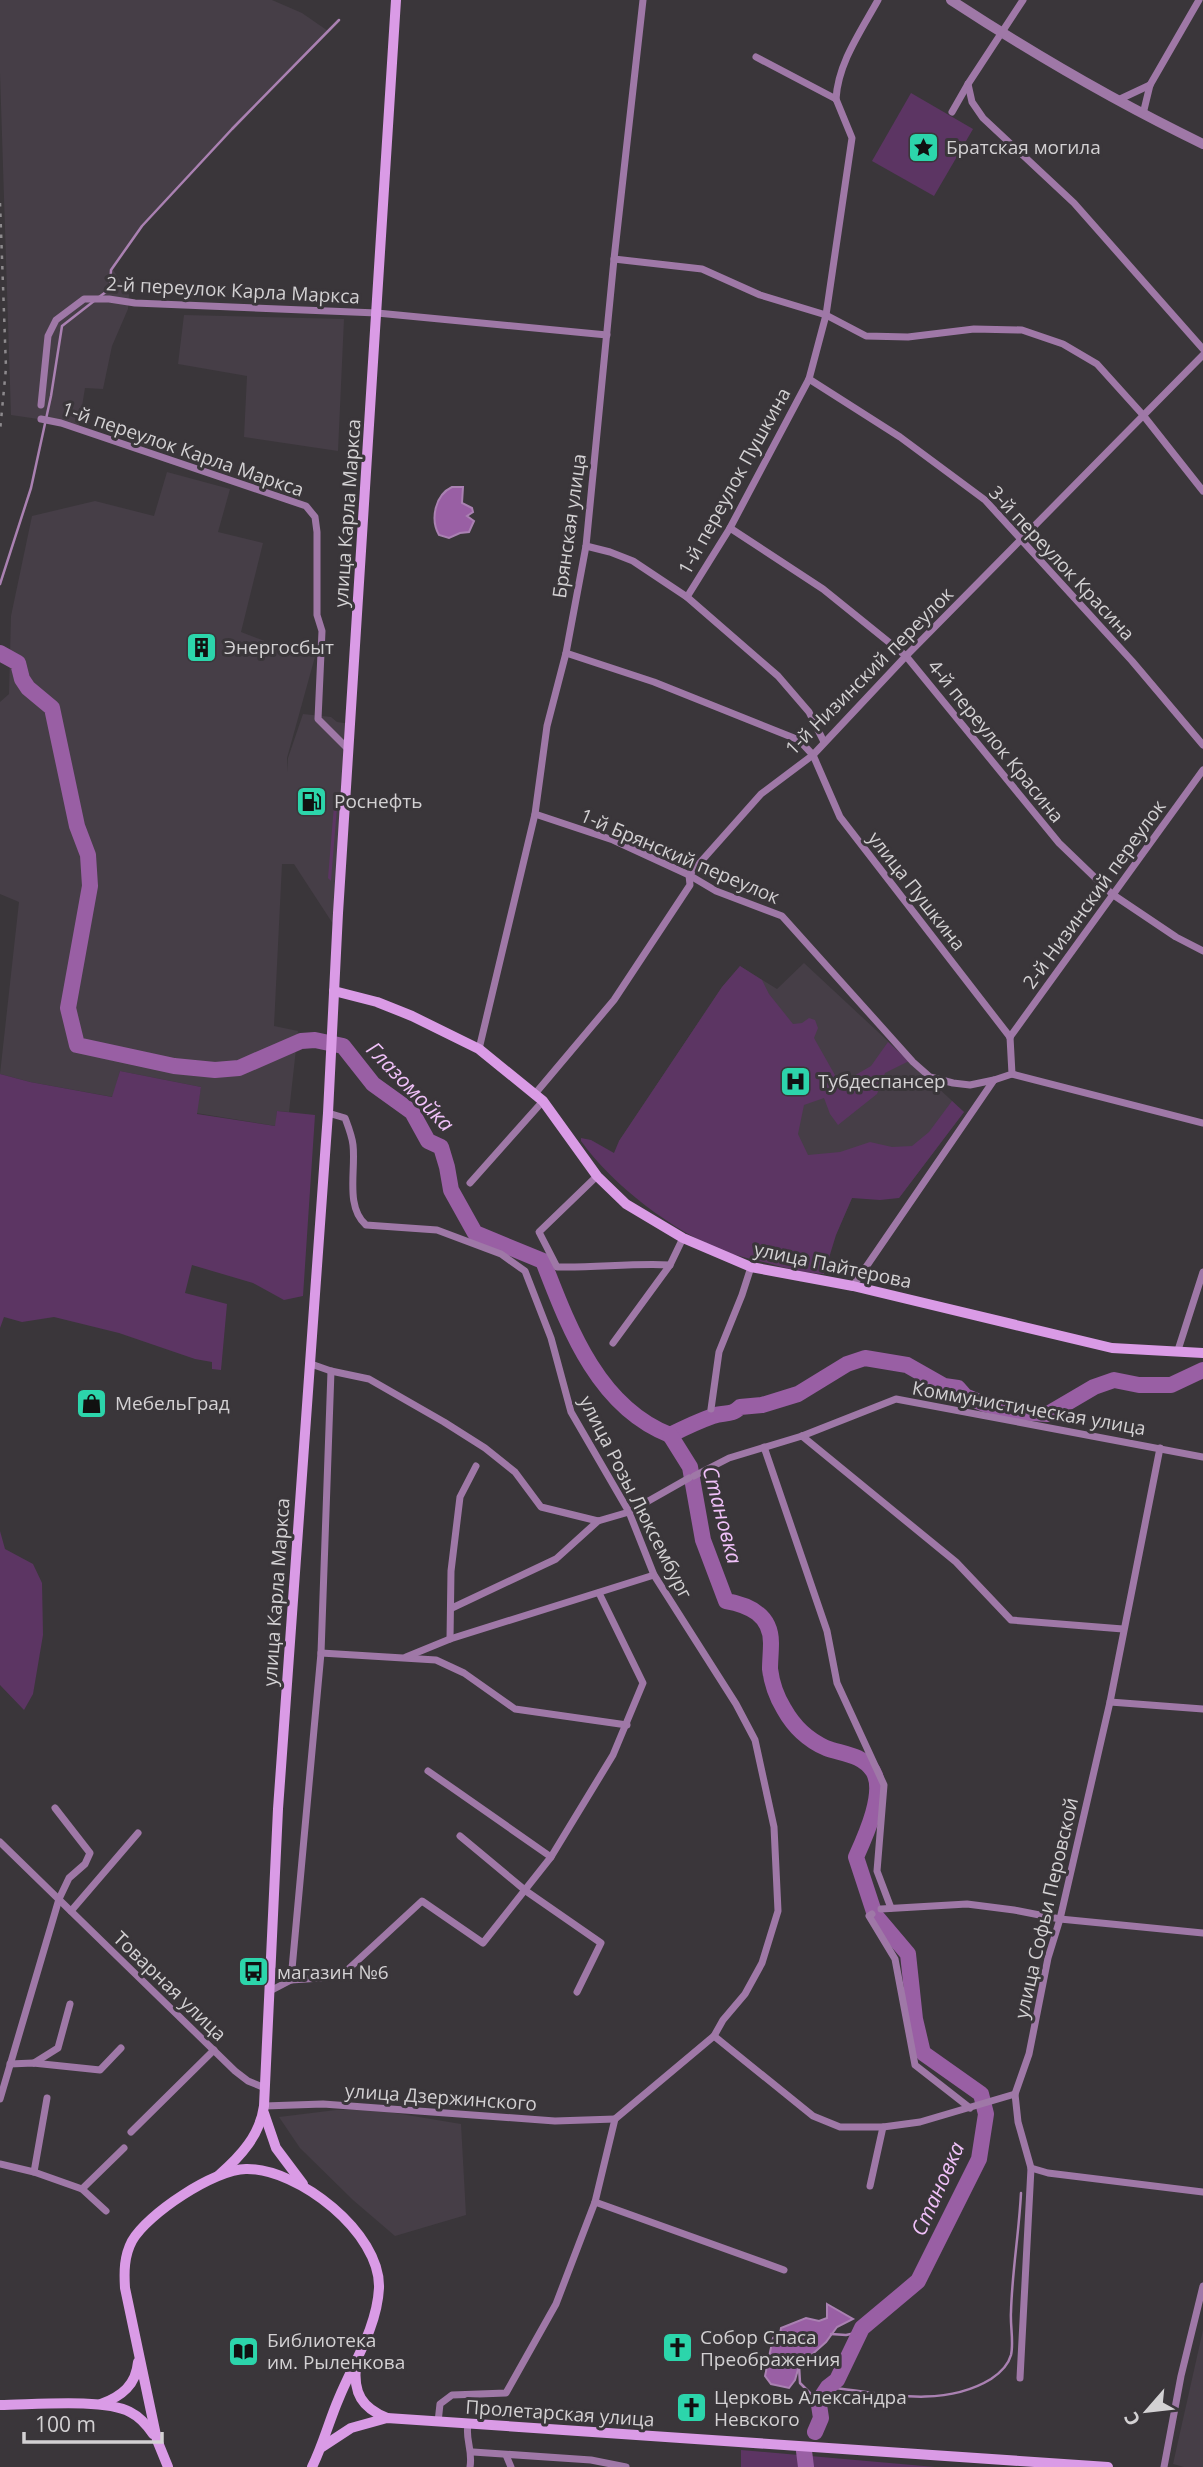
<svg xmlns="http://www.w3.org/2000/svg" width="1203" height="2467" viewBox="0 0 1203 2467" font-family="'Open Sans',sans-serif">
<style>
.built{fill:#463e47}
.green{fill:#5c3563}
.water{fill:#995fa4;stroke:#aa81b2;stroke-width:2}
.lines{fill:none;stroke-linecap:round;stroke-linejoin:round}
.stream{stroke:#aa81b2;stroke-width:2.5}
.river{stroke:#995fa4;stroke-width:16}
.minor{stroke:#9f78a7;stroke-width:7}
.tertiary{stroke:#9f78a7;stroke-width:10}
.secondary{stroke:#da9be6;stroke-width:10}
.rail{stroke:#8d8a8d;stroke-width:2.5;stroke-dasharray:3.5 7;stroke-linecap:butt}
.labels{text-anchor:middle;stroke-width:6;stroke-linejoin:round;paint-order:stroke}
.poi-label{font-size:19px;fill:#d3d1d3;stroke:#3a363a;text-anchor:start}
.street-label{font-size:19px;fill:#d3d1d3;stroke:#3a363a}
.water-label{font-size:21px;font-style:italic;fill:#f0c1f9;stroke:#3a363a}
</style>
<rect width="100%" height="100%" fill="#3a363a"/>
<g class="built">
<polygon points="0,0 272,0 302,13 328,31 142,226 112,268 129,295 128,309 112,346 103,389 85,388 79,425 11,415 0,73"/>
<polygon points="184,315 344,319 338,451 244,437 247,376 178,364"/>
<polygon points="167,472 230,489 218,532 263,543 241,632 273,644 316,653 287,758 287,772 288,758 303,714 331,717 337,722 351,724 337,930 294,864 282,864 274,1026 298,1031 289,1112 277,1111 276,1126 196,1113 201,1087 120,1071 113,1097 30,1082 0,1074 19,902 0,894 0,702 9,694 11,616 32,516 95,501 154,516"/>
<polygon points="804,963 964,1112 899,1198 852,1198 836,1234 619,1141 722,987 740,966 777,989"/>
<polygon points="336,2110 377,2110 461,2124 466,2215 395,2236 353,2200 300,2148 279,2117"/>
<polygon points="1203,2330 1203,2467 1184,2467 1173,2464"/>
</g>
<g class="green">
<polygon points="911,93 973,129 934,196 872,161"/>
<polygon points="335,793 338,795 331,881 328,878"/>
<path d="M 740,966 L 762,980 L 769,994 L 793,1024 L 802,1023 L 809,1018 L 815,1020 L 818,1028 L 814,1038 L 840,1084 L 871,1066 L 888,1042 L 909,1061 L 885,1073 L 877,1094 L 838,1125 L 830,1114 L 824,1098 L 804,1105 L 798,1134 L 808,1155 L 840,1152 L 870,1142 L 892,1147 L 912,1146 L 929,1132 L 952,1101 L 964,1112 L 899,1198 L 880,1200 L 852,1198 L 836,1235 L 824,1274 C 805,1273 789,1269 771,1264 C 756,1260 739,1257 724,1251 C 675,1233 611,1184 581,1141 L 581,1138 L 591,1140 L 614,1153 L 619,1141 L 722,987 Z"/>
<polygon points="120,1071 201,1087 197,1114 275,1126 277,1111 315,1115 303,1296 284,1300 253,1283 192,1265 185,1293 227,1304 221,1370 212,1369 212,1362 195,1359 119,1333 54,1317 22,1322 4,1317 0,1328 0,1074 30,1082 112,1097"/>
<polygon points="0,1531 5,1549 33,1564 42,1583 43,1635 33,1694 24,1710 0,1685"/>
<polygon points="741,2450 935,2467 741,2467"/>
</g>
<g class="water">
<path d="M 452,487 L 463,487 L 462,503 L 472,508 L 473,512 L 467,516 L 474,521 L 469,532 L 460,533 L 449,538 L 439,535 C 430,519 435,495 452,487 Z"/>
<polygon points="827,2304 853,2319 837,2327 826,2342 799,2366 795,2380 789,2388 771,2384 765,2376 773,2338 780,2334 781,2328 806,2318 819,2321 827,2318"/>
</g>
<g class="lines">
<g class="stream">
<polyline points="99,297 110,289 111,270 142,226 232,129 339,20"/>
<polyline points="0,584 31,488 51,396 62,326 94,301"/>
<polyline points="831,2334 846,2335 860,2332"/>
<polyline points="799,2366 800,2383 811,2394 821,2399"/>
<path d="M 828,2387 C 881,2393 942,2409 991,2379 C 1000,2373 1008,2366 1011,2355 C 1014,2342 1010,2325 1011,2312 C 1012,2272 1019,2233 1021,2193"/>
</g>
<g class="river">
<path d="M 0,653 L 18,663 L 22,679 L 28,688 L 52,708 L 77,826 L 88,855 L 90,886 L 68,1008 L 77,1045 L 174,1066 L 215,1070 L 239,1068 L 301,1041 L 315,1040 L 343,1046 L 373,1084 L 412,1112 L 428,1141 L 441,1147 L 447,1167 L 451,1190 L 475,1233 L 543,1261 C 569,1328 598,1407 670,1435 C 684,1428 699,1421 713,1416 C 723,1412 732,1416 740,1407 L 762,1405 L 798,1394 L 847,1364 L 865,1358 L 907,1365 L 944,1386 L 958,1388 L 965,1396 L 984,1404 L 1017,1412 L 1048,1414 L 1094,1387 L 1114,1380 L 1139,1385 L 1171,1385 L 1203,1370"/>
<path d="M 670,1435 L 690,1467 L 703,1540 L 726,1601 C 749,1605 771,1615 771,1643 C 771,1652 770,1661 770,1669 C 772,1685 776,1696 784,1709 C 794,1727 808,1740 826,1748 C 842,1754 862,1754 873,1771 C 886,1792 865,1837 856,1857 L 875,1915 L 908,1954 L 915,2019 L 923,2053 L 981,2094 L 986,2114 L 979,2159 L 918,2281 L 862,2328 L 837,2380 L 828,2387 L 822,2396 L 819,2405 L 821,2418 L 815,2432"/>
<polyline points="804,2451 806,2467"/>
</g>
<g class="minor">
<polyline points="968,84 972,102 983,118 1074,203 1203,349"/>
<path d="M 836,99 C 838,63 861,31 878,0"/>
<polyline points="1118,100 1150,85"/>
<polyline points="952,112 968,84 1023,0"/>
<polyline points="1143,114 1150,85 1199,0"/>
<polyline points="614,259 702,269 760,295 826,315 866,336 908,337 974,329 1022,330 1063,344 1097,364 1143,415 1203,491"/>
<polyline points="809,379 900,437 985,500 1132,661 1203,745"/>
<polyline points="41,405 48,336 56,320 84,299 109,299 135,303 377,313 607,335"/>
<polyline points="41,419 61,423 306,506 315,517 317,532 317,615 322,631 318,719 349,750"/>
<polyline points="730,528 823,589 906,656 1059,843 1112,894 1176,937 1203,951"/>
<polyline points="586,546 610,552 633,561 687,597 778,676 809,712 824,742"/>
<polyline points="687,597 730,528 809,379 826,315 852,138 836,99 756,57"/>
<polyline points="566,653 654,682 799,740 813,755 840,817 1010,1037"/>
<polyline points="535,814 613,840 689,875 716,891 782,916 913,1062 930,1077 953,1083 970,1085 994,1080"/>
<polyline points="1010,1037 1203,770"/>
<polyline points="479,1049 535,814 547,726 566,653 586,546 614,259 643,0"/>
<polyline points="1012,1074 1203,1123"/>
<polyline points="534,1095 614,1000 690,885 689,875 761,794 813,755 906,656 1203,355"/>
<path d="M 328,1113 L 345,1118 C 348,1126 352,1136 353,1145 C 356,1170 345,1207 366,1225 L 437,1230 L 501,1254 L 525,1271 L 551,1338 L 571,1412 L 629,1512 L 654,1575 L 736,1704 L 755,1740 L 774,1827 L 778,1911 L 762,1963 L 745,1994 L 723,2020 L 714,2036 L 615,2119 L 595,2202 L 556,2304 L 506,2393 L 452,2395 L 440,2404 L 438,2422"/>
<path d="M 597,1176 L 539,1232 L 557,1267 C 595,1268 632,1263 670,1265"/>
<polyline points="470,1183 543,1101"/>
<polyline points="853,1286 994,1080 1012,1074 1010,1037"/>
<polyline points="613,1343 670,1265 683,1238"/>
<polyline points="1178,1350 1203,1272"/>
<polyline points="311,1364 331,1371 369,1379 444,1422 485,1448 515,1472 541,1507 598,1521 629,1512 689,1478"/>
<polyline points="711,1409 719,1352 742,1295 751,1267"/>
<polyline points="802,1436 956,1562 1011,1620 1123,1629"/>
<polyline points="764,1447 827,1631 837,1683 884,1785 877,1871 891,1908"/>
<polyline points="694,1476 729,1458 802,1436 896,1399 1203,1457"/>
<polyline points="452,1608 556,1559 598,1521"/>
<polyline points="450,1639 451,1571 460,1497 476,1466"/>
<polyline points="321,1653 436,1660 464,1673 515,1709 627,1725"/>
<polyline points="406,1657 450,1639 654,1575"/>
<polyline points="1110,1702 1203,1709"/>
<polyline points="428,1771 551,1857"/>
<polyline points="460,1836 526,1891 601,1943 577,1992"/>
<polyline points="0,1842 235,2071 248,2081 265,2088"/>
<polyline points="881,1909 967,1904 1014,1910 1060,1919 1203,1933"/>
<polyline points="71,1911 138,1833"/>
<polyline points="872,1914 869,1916 895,1959 915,2065 970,2108"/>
<polyline points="291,1980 321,1653 331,1371"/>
<polyline points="270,1991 291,1980 321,1978 343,1974 422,1901 483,1943 551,1857 613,1755 643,1683 599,1593"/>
<polyline points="714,2036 813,2116 840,2127 883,2127 920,2122 1015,2094"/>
<polyline points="34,2063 58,2048 70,2004"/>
<polyline points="10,2064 33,2063 100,2070 121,2048"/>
<polyline points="0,2099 59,1899 69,1878 85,1864 90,1853 55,1808"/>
<polyline points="264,2106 323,2104 555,2121 615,2119"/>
<polyline points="131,2132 214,2050"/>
<polyline points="0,2164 34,2172 82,2189 124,2148"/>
<polyline points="1031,2168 1048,2173 1203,2192"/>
<polyline points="34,2172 47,2098"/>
<polyline points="870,2186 883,2127"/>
<polyline points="82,2189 106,2211"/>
<polyline points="595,2202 784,2270"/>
<polyline points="1020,2378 1031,2168 1018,2122 1015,2094 1029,2054 1048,1958 1060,1919 1110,1702 1160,1448"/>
<path d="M 468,2425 C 465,2439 473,2450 470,2467"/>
<polyline points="473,2452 591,2460 626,2467"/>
<polyline points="506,2455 511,2467"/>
<polyline points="1164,2467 1181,2376 1203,2286"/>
</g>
<path class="tertiary" d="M 951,0 C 1032,53 1116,102 1203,144"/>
<g class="secondary">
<polyline points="334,991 377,1002 412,1016 479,1049 543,1101 597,1176 626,1204 683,1238 751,1267 853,1286 1112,1348 1203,1353"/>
<polyline points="264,2113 276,2148 303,2184"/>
<path d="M 219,2175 C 241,2156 260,2135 264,2106 L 278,1809 L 328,1113 L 338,913 L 396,0"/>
<path d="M 356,2366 C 353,2393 362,2408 387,2418"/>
<path d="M 101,2404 C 122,2396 136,2385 138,2362"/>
<path d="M 0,2405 C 31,2405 104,2398 130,2412 C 140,2417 147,2425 153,2434"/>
<polyline points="322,2447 351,2428 387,2418 1108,2467"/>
<path d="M 168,2467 L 157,2440 L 125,2288 C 124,2272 124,2256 132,2241 C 147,2214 215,2169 246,2169 C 298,2168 381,2233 379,2288 C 377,2327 354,2362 339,2398 C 329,2421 323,2445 312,2467"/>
</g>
<polyline class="rail" points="0,203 6,368 0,431"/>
</g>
<defs>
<symbol id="sight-square" viewBox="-11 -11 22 22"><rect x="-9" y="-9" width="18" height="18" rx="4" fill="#2cd5ab" stroke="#3a363a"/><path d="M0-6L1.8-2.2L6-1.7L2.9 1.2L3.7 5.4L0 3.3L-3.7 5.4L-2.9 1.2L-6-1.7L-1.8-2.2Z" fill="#111"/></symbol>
<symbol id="building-square" viewBox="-11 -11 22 22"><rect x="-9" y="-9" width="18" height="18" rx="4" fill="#2cd5ab" stroke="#3a363a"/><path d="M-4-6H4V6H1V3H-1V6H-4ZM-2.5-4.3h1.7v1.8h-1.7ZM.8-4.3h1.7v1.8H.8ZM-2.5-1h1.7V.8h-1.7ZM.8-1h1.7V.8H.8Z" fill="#111"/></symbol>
<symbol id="fuel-square" viewBox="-11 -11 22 22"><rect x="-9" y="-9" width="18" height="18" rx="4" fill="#2cd5ab" stroke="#3a363a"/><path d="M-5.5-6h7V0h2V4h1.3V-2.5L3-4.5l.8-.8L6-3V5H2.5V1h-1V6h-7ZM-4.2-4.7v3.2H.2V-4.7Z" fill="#111"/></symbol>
<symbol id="hospital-square" viewBox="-11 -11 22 22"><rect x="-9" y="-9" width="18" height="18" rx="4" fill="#2cd5ab" stroke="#3a363a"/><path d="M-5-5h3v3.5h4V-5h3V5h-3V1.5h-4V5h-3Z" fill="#111"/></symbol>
<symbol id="shop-square" viewBox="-11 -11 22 22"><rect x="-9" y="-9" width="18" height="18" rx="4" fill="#2cd5ab" stroke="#3a363a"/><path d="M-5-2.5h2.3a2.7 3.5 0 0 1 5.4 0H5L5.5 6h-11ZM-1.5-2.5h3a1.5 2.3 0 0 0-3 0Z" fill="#111"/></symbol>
<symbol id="bus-square" viewBox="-11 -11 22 22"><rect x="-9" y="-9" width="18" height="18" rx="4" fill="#2cd5ab" stroke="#3a363a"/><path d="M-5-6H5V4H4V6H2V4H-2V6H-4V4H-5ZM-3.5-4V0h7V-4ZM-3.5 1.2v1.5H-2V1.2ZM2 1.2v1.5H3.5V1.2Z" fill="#111"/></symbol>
<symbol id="church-square" viewBox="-11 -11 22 22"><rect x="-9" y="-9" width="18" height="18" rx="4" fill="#2cd5ab" stroke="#3a363a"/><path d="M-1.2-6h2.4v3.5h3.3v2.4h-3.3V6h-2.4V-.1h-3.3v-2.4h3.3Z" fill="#111"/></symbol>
<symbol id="library-square" viewBox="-11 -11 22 22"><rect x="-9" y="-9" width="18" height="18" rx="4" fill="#2cd5ab" stroke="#3a363a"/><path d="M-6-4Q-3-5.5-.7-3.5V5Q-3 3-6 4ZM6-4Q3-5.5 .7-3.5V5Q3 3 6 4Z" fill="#111"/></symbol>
</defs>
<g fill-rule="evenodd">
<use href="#sight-square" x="906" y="130" width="35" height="35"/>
<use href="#building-square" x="184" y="630" width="35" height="35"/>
<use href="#fuel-square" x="294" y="784" width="35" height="35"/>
<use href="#hospital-square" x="778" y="1064" width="35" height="35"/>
<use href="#shop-square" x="74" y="1386" width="35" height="35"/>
<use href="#bus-square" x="236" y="1954" width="35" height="35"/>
<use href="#church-square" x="660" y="2330" width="35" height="35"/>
<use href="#library-square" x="226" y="2334" width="35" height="35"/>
<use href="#church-square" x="674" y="2390" width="35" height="35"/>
</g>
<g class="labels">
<g class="poi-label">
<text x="946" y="154">Братская могила</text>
<text x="224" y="654">Энергосбыт</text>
<text x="334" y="808">Роснефть</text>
<text x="818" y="1088">Тубдеспансер</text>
<text x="115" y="1410">МебельГрад</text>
<text x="277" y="1979">магазин №6</text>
<text x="700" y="2344">Собор Спаса<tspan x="700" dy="22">Преображения</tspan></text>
<text x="267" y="2347">Библиотека<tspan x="267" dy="22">им. Рыленкова</tspan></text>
<text x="714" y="2404">Церковь Александра<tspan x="714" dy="22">Невского</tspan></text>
</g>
<g class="street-label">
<text transform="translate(233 290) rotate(3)" y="7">2-й переулок Карла Маркса</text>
<text transform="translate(183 449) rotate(19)" y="7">1-й переулок Карла Маркса</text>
<text transform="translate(734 481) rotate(-61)" y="7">1-й переулок Пушкина</text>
<text transform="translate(347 513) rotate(-86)" y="7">улица Карла Маркса</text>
<text transform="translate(569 526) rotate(-82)" y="7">Брянская улица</text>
<text transform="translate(1062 563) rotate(47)" y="7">3-й переулок Красина</text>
<text transform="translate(869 671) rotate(-45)" y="7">1-й Низинский переулок</text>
<text transform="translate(996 741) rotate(51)" y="7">4-й переулок Красина</text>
<text transform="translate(680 856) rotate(23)" y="7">1-й Брянский переулок</text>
<text transform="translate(917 891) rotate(52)" y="7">улица Пушкина</text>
<text transform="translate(1094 894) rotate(-54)" y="7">2-й Низинский переулок</text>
<text transform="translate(833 1265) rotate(12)" y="7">улица Пайтерова</text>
<text transform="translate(1029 1408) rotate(10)" y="7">Коммунистическая улица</text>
<text transform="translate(636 1497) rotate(63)" y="7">улица Розы Люксембург</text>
<text transform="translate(276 1592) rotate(-86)" y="7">улица Карла Маркса</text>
<text transform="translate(1046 1908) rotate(-77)" y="7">улица Софьи Перовской</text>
<text transform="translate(170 1986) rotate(44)" y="7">Товарная улица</text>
<text transform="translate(441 2097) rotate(4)" y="7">улица Дзержинского</text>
<text transform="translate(560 2413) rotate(4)" y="7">Пролетарская улица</text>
</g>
<g class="water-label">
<text transform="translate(410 1087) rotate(46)" y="7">Глазомойка</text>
<text transform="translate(722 1515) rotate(75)" y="7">Становка</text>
<text transform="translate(938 2189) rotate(-66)" y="7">Становка</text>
</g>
</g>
<g transform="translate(1147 2411) rotate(242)" stroke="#3a363a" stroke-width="5" paint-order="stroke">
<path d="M0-5L12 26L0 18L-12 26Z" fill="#d3d1d3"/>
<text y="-10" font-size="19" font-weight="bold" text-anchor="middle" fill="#d3d1d3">С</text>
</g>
<path d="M24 2432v10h138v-10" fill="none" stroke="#d3d1d3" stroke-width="3.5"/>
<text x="35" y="2432" font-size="21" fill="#d3d1d3" stroke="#3a363a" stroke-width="5" paint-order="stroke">100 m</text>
</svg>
